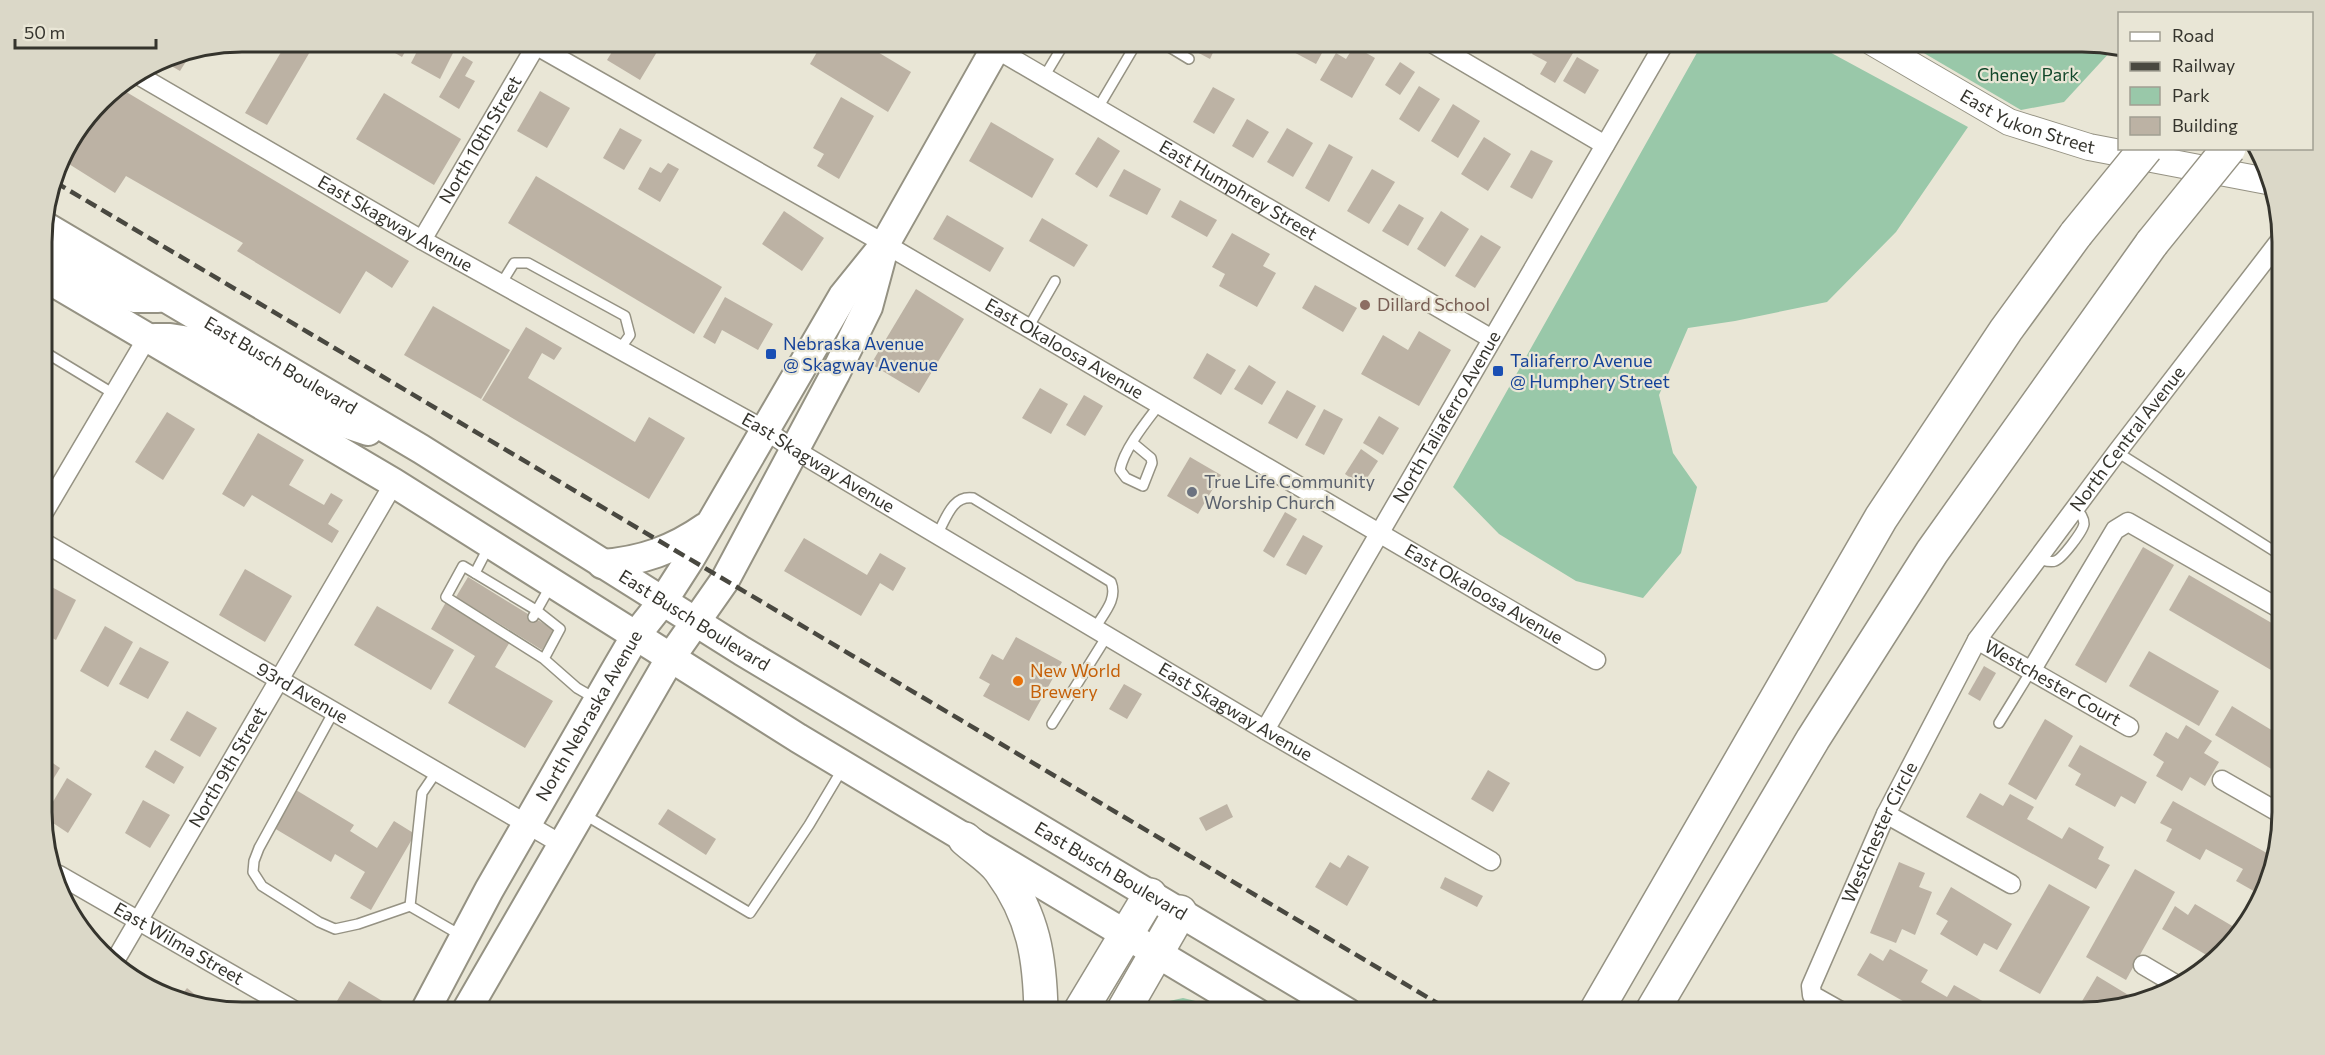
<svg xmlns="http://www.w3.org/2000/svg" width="2325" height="1055" viewBox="0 0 2325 1055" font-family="Commissioner,sans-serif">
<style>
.green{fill:#99c8a9}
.building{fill:#bcb2a4}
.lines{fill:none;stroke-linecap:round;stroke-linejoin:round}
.lane-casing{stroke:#959283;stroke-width:12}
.street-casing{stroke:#959283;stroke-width:21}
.secondary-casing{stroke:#959283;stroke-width:28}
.primary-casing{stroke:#959283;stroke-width:32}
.highway-casing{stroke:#959283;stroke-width:36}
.lane{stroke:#fff;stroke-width:9}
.street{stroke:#fff;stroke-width:18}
.secondary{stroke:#fff;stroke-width:26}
.primary{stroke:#fff;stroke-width:28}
.highway{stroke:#fff;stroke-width:33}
.rail{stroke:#494840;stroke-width:4.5;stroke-dasharray:12 6;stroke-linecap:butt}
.highway-bridge-casing{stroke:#959283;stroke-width:36;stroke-linecap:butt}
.highway-bridge{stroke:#fff;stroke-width:33}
.education-dot{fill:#8d6e63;stroke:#e9e6d6;stroke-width:2}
.transit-dot{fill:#1a4fb4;stroke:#e9e6d6;stroke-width:2}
.worship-dot{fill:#6b7280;stroke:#e9e6d6;stroke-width:2}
.food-dot{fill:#e8710a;stroke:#e9e6d6;stroke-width:2}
.labels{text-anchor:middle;stroke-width:4.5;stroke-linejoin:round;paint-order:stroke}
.park-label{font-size:18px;fill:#12472a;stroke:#e9e6d6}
.street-label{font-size:18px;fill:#35342d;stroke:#e9e6d6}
.education-label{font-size:18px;fill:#785e54;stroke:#e9e6d6;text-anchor:start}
.transit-label{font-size:18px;fill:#164399;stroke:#e9e6d6;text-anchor:start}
.worship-label{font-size:18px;fill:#5b616d;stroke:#e9e6d6;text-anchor:start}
.food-label{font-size:18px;fill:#c56008;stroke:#e9e6d6;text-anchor:start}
.rim{fill:none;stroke:#35342d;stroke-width:3}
</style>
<rect width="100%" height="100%" fill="#e9e6d6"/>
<g class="green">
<polygon points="1703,42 1811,42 1968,127 1896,232 1827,302 1735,321 1688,328 1659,395 1673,453 1697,487 1681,553 1643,598 1576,581 1499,534 1453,487"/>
<polygon points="1905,42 2082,42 2107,47 2111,51 2064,102 2021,110"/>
<polygon points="1183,998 1204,1003 1225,1013 1153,1013 1160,1003"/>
</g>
<g class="building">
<polygon points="287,42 298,42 311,50 267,125 245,113"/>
<polygon points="376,42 411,42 402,57"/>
<polygon points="422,42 446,42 456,47 440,79 411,63"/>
<polygon points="606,42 663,42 640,80 607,60 615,47"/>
<polygon points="823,42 861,42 911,72 888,112 810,64"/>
<polygon points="1178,42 1218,42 1210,59"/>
<polygon points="1292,42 1328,42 1316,64 1288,49"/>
<polygon points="1539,42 1566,42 1576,48 1555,83 1540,74 1547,62 1532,54"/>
<polygon points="1354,46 1375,58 1352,98 1320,80 1336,53 1346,59"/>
<polygon points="192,52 180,71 161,60 166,57"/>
<polygon points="463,56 473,62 465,76 475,81 459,109 439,97"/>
<polygon points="1577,57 1599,70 1585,94 1563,81"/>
<polygon points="1400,62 1415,72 1400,95 1385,85"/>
<polygon points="1419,86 1440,99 1419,132 1399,119"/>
<polygon points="118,87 409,261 392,288 366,271 340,314 237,251 243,243 126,176 115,193 61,159 63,154 110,92"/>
<polygon points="1213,87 1235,99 1214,134 1193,122"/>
<polygon points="540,91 570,108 547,148 517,131"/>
<polygon points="384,93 461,139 434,185 356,139"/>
<polygon points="841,97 874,116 839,179 817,166 824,154 813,148"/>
<polygon points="1453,104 1480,121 1458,158 1431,141"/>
<polygon points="1247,119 1269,132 1253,158 1232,146"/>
<polygon points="991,122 1054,159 1032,198 969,161"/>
<polygon points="620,128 642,140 624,170 603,158"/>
<polygon points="1287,128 1313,143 1293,177 1267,162"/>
<polygon points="1098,137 1120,151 1097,188 1075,174"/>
<polygon points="1484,137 1511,154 1488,191 1461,174"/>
<polygon points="1329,144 1353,157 1329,202 1305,188"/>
<polygon points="1531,150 1553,161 1532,199 1510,187"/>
<polygon points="668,163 679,169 660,202 638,189 650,167 661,173"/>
<polygon points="1124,169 1161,189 1147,215 1109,196"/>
<polygon points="1372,169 1395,182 1369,224 1347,211"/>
<polygon points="536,176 722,287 694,334 508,223"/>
<polygon points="1180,200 1217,220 1207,237 1171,217"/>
<polygon points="1399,204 1424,218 1408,246 1382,231"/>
<polygon points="784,211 824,238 802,271 762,244"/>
<polygon points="1441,211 1469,229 1445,267 1417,249"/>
<polygon points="947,215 1004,248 990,272 933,239"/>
<polygon points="1042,218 1088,245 1074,267 1029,241"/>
<polygon points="1232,233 1270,254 1263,266 1276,273 1257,307 1219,286 1225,274 1212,267"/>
<polygon points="1481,235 1501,247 1475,288 1455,276"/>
<polygon points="1315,285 1357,308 1343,332 1302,308"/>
<polygon points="916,289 964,319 919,393 871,364"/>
<polygon points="725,297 773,324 758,350 722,330 715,344 703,337"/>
<polygon points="433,306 510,350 481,399 404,355"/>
<polygon points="526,327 562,348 554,360 542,353 528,378 635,442 649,417 685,438 649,499 482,400"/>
<polygon points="1419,331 1451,350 1419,406 1361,374 1383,335 1408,350"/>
<polygon points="1207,353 1236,370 1221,395 1193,378"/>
<polygon points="1249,365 1276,382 1262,405 1234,389"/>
<polygon points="1040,388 1068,404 1051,434 1022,418"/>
<polygon points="1287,390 1316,406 1297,439 1268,423"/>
<polygon points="1084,395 1103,406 1085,436 1066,425"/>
<polygon points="1324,409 1343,419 1324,455 1305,445"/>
<polygon points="167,412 195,429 163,480 135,462"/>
<polygon points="1379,416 1399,428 1383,455 1363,443"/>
<polygon points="258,433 304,460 289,485 324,505 331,493 343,500 328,524 339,531 332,543 252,495 244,507 222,494"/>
<polygon points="1361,449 1378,461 1362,486 1345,474"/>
<polygon points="1190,457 1221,475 1198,514 1167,496"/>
<polygon points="1285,512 1297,519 1274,558 1263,551"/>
<polygon points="1303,535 1323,546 1306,575 1286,565"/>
<polygon points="804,538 867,575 880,553 906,568 893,591 880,583 861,616 784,571"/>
<polygon points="2143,547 2174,565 2106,683 2075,665"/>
<polygon points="245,569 292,596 265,642 219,615"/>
<polygon points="2189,575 2282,629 2283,650 2271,670 2169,610"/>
<polygon points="468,577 554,630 542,650 456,597"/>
<polygon points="46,584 76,600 56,640 43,633 43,589"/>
<polygon points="446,602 511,640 495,667 553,701 525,748 448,703 475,656 431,629"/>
<polygon points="377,606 454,650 431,690 354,645"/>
<polygon points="105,626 133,642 108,687 80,671"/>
<polygon points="1016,637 1062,662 1029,721 983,696 990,684 979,678 992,654 1003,660"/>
<polygon points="140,647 169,662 148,699 119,684"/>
<polygon points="2149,651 2219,691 2199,726 2129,686"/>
<polygon points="1984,666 1996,673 1980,701 1968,694"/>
<polygon points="1124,684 1142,694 1127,719 1109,709"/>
<polygon points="2232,706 2283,737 2283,776 2215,735"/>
<polygon points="187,711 217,728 200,757 170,740"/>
<polygon points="2045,719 2073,736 2036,800 2008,784"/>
<polygon points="2186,725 2212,741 2204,753 2219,762 2205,786 2190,777 2182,791 2156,776 2164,762 2153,755 2166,732 2178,739"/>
<polygon points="2080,745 2147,782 2135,804 2121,796 2115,807 2075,785 2081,774 2068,766"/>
<polygon points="155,750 184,767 174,784 145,767"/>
<polygon points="44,757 60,768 44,794"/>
<polygon points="1488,770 1510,783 1493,812 1471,799"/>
<polygon points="67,778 92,794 68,833 44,817"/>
<polygon points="296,790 354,825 350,831 377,848 394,821 415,834 371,910 350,898 365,872 335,854 331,862 274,828"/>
<polygon points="1980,793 2003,806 2010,794 2034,807 2027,819 2062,839 2069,827 2104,847 2098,859 2110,865 2096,889 1966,817"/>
<polygon points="143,800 170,815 150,848 125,833"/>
<polygon points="2173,801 2274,857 2269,884 2266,882 2259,894 2236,881 2243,869 2206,849 2200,860 2166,841 2172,829 2160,823"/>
<polygon points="1227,804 1233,817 1206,831 1199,818"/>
<polygon points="668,809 716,839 706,855 658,824"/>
<polygon points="1348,855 1369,867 1347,906 1315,887 1330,862 1340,868"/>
<polygon points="1899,862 1925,873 1919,887 1932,892 1915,935 1902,929 1896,943 1870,933"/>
<polygon points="2135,869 2175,892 2126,980 2086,957"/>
<polygon points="1445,877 1483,896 1477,907 1440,888"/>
<polygon points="2049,884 2090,907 2040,994 1999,971"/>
<polygon points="1951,887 2012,924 1997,950 1984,943 1977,956 1940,934 1948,921 1936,914"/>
<polygon points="2195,904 2234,927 2228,938 2235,942 2215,960 2162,929 2175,906 2188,915"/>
<polygon points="1890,949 1928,970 1921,982 1947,997 1954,985 1993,1007 1990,1013 1924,1013 1857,975 1870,953 1883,961"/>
<polygon points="2097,976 2130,996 2136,999 2095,1013 2075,1013"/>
<polygon points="349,981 384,1002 377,1013 335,1013 331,1011"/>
<polygon points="187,988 203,1001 200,1005 178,1000"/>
</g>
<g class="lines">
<defs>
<g id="lane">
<polyline points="1161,42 1189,59"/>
<polyline points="1044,77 1065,42"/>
<polyline points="1098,108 1137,42"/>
<polyline points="501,284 514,263 528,263 625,316 630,335 619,350"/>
<polyline points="1028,328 1055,281"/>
<polyline points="43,351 114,394"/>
<path d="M 1133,443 L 1151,458 L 1152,463 L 1143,486 L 1126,478 L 1120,470 C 1124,449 1146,422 1159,405"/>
<polyline points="2117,452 2282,556"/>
<path d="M 937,535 C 946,519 952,495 973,498 L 1111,582 C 1118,599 1104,613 1095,628"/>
<path d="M 2037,559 C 2043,560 2050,563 2055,561 C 2062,559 2083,531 2084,524 C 2084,517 2079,512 2075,507"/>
<polyline points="475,573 489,546"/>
<polyline points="533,617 551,585"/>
<polyline points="544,659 446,597 463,566 536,610 560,629 544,659 577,688 596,699"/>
<polyline points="334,711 259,848 254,861 253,872 262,886 319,922 335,929 358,924 410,906"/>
<polyline points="1999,723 2031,671"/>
<polyline points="1052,724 1107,636"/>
<polyline points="437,771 422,793 410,906 462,936"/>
<polyline points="585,815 750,913 809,825 843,768"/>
</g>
<g id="street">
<path id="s1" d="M 530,42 L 885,244 L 1596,660"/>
<polyline points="1430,42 1605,145"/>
<path id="s2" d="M 986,43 L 1492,339"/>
<path id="s3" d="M 138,75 L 422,240 L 765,430 L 795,450 L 1265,730 L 1491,861"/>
<path id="s4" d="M 422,240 L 538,42"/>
<polyline points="43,514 147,338"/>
<path id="s5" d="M 43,542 L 561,844"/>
<path id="s6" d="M 1977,640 L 2129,727"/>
<polyline points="2031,671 2115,530 2128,522 2282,610"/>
<path id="s7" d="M 1265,730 L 1665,42"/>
<polyline points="2222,780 2283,815"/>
<polyline points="1886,814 2011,884"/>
<path id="s8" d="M 59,875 L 299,1013"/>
<path id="s9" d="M 116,959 L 394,483"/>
<polyline points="2143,965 2177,985"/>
<path id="s10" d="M 1844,1013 L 1812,995 L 1811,986 L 1886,814 L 1977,640 L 2117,452 L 2281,239"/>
</g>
<g id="secondary">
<path id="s11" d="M 1872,42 L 2009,122 L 2089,147 L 2267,181"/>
</g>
<g id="primary">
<path id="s12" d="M 43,225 L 421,449 L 742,651 L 1348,1013"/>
<polyline points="43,252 114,292 135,298 158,298"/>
<polyline points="43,276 394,483 798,738 1257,1013"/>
<polyline points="155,338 170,338 202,343 332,419 368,431"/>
<path d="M 602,564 C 642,561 673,550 706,527"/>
<path id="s13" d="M 424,1013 L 489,890 L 615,671 L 636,635 L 663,601 L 690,559 L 843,296 L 885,244 L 999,42"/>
<polyline points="465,1013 671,657 725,580 835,374 868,307 882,255"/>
</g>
<g id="highway">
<path d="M 965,839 C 976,849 991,858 1000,870 C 1034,916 1040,958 1041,1013"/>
<polyline points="1079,1013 1150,895"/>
<polyline points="1122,1013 1180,912"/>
<polyline points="1595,1013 1881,518 2006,330 2076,234"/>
<polyline points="1651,1013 1813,739 1932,552 2152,243"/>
</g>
</defs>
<use href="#lane" class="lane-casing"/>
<use href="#street" class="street-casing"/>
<use href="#secondary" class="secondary-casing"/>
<use href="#primary" class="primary-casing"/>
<use href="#highway" class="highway-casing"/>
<use href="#lane" class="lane"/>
<use href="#street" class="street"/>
<use href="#secondary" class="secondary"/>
<use href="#primary" class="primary"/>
<use href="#highway" class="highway"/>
<polyline class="rail" points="55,182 1454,1013"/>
<defs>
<g id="highway-bridge">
<polyline points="2076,234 2146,148"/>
<polyline points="2152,243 2229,148"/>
</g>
</defs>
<use href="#highway-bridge" class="highway-bridge-casing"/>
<use href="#highway-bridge" class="highway-bridge"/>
</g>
<circle class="education-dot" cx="1365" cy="305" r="6"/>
<g class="transit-dot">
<rect x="765" y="348" width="12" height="12" rx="3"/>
<rect x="1492" y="365" width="12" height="12" rx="3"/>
</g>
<circle class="worship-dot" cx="1192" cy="492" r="6"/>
<circle class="food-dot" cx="1018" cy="681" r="6"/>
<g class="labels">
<g class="park-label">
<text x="2028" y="81">Cheney Park</text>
</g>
<g class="street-label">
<text dy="6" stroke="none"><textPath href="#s11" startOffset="176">East Yukon Street</textPath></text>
<text dy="6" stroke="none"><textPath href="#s4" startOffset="116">North 10th Street</textPath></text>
<text dy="6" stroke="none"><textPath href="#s2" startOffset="292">East Humphrey Street</textPath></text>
<text dy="6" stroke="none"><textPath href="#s3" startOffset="297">East Skagway Avenue</textPath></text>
<text dy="6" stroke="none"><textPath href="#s1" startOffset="616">East Okaloosa Avenue</textPath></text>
<text dy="6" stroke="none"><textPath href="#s12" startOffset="276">East Busch Boulevard</textPath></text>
<text dy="6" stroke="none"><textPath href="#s7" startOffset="362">North Taliaferro Avenue</textPath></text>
<text dy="6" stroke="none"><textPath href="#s10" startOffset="681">North Central Avenue</textPath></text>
<text dy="6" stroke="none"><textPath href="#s3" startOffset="783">East Skagway Avenue</textPath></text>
<text dy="6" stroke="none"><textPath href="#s1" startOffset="1102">East Okaloosa Avenue</textPath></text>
<text dy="6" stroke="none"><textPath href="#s12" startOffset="762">East Busch Boulevard</textPath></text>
<text dy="6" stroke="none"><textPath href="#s6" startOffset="87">Westchester Court</textPath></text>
<text dy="6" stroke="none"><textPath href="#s5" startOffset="300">93rd Avenue</textPath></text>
<text dy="6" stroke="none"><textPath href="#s3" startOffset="1269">East Skagway Avenue</textPath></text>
<text dy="6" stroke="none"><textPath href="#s13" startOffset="340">North Nebraska Avenue</textPath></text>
<text dy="6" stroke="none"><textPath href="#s9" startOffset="222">North 9th Street</textPath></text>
<text dy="6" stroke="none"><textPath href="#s10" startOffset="214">Westchester Circle</textPath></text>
<text dy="6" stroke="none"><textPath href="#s12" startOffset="1248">East Busch Boulevard</textPath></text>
<text dy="6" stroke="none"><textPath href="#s8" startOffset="138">East Wilma Street</textPath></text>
</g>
<g class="education-label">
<text x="1377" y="311">Dillard School</text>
</g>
<g class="transit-label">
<text x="783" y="350">Nebraska Avenue<tspan x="783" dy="21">@ Skagway Avenue</tspan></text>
<text x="1510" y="367">Taliaferro Avenue<tspan x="1510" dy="21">@ Humphery Street</tspan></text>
</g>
<g class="worship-label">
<text x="1204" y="488">True Life Community<tspan x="1204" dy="21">Worship Church</tspan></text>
</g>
<g class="food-label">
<text x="1030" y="677">New World<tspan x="1030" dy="21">Brewery</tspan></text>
</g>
</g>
<path d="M0 0H2325V1055H0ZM242 52H2082A190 190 0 0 1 2272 242V812A190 190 0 0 1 2082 1002H242A190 190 0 0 1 52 812V242A190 190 0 0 1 242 52Z" fill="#dbd8c8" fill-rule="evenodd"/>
<path class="rim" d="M242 52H2082A190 190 0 0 1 2272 242V812A190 190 0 0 1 2082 1002H242A190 190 0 0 1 52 812V242A190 190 0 0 1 242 52Z"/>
<rect x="2118" y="12" width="195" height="138" fill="#e9e6d6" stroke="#a19f92" stroke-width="1.5"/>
<rect x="2130" y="32" width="30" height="9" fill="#ffffff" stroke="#a19f92" stroke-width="1.5"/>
<text x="2172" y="42" font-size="18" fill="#35342d">Road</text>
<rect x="2130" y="62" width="30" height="9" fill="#494840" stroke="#a19f92" stroke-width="1.5"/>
<text x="2172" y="72" font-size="18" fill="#35342d">Railway</text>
<rect x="2130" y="87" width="30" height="18" fill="#99c8a9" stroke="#a19f92" stroke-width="1.5"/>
<text x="2172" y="102" font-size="18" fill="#35342d">Park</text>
<rect x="2130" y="117" width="30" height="18" fill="#bcb2a4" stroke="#a19f92" stroke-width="1.5"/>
<text x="2172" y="132" font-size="18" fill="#35342d">Building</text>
<path d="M15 39v9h141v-9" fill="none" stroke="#35342d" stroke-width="3"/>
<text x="24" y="39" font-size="18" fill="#35342d" stroke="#e9e6d6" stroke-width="4.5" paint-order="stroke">50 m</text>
</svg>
